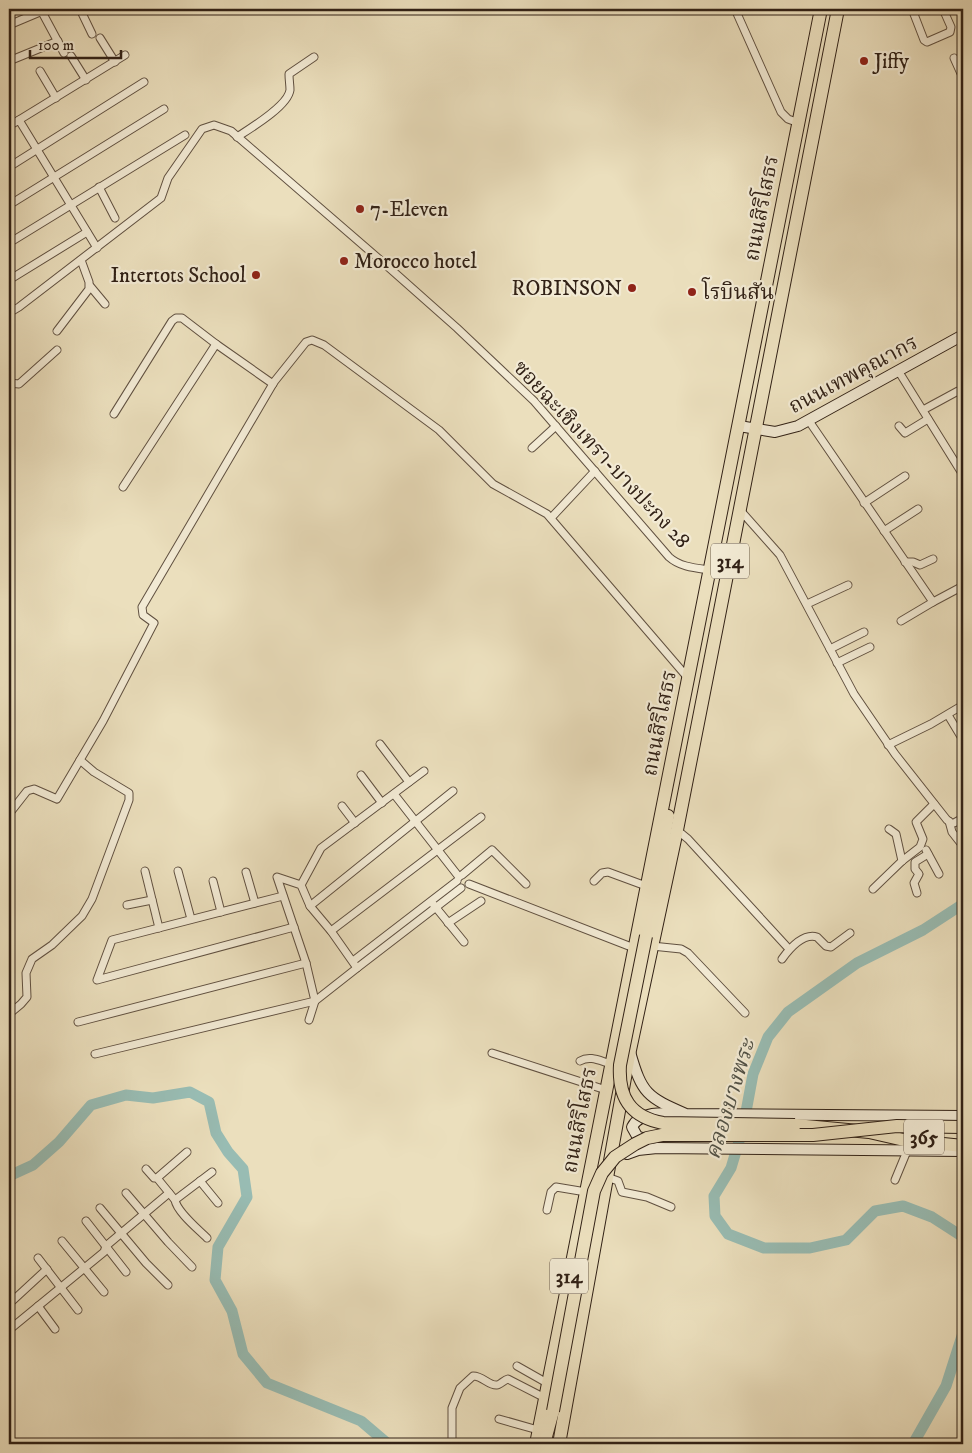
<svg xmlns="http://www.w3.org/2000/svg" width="972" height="1453" viewBox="0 0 972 1453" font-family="'IM FELL DW Pica','Noto Serif Thai',serif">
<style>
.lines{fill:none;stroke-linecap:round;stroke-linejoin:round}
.river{stroke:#98bcb3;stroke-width:11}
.street-casing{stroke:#605040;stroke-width:9}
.secondary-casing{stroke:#312116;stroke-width:12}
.highway-casing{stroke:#312116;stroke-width:14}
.street{stroke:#f2ead4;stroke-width:7}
.secondary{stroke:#f2ead4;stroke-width:10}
.highway{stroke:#ebdfbd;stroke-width:12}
.highway-bridge-casing{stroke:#312116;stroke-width:14;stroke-linecap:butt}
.highway-bridge{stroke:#ebdfbd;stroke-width:12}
.poi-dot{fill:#8f2418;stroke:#f2ead4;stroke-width:2}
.labels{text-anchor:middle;stroke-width:4.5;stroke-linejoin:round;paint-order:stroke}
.shield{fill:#f2ead4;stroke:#6b5d4f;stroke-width:1}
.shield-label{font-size:20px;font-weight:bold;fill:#312116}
.poi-label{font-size:21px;fill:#312116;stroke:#f2ead4;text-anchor:start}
.street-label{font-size:21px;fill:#312116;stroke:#f2ead4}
.water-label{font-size:22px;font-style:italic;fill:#505045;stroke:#f2ead4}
</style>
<rect width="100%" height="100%" fill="#ebdfbd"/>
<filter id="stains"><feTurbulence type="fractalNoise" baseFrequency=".004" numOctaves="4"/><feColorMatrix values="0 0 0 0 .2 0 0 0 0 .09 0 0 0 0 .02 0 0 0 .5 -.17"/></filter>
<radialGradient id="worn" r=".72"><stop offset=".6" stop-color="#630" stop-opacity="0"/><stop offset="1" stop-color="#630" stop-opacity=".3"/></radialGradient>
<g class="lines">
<g class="river">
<polyline points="963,904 923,930 857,963 788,1012 768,1037 753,1074 743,1128 731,1168 714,1196 715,1216 728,1234 764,1248 810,1248 846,1240 875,1211 903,1206 932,1217 963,1237"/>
<polyline points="9,1176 33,1165 59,1142 91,1105 126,1095 153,1098 190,1092 209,1102 216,1133 228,1152 243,1169 247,1197 218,1247 215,1280 232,1311 243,1354 267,1383 361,1421 388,1444"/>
<polyline points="913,1444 946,1386 963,1333"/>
</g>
<defs>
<g id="street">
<polyline points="80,9 92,34"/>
<polyline points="735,9 781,112 788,119 799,123"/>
<polyline points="912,9 924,40 927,42 950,32 951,27 943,9"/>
<polyline points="42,12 64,53"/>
<polyline points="9,25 47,9"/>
<polyline points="100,38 115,62"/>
<polyline points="71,56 86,80"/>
<polyline points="954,58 963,78"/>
<polyline points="9,61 58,41"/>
<polyline points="40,71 56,98"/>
<polyline points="19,120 125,55"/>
<polyline points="9,126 19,120 97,248"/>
<path d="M 237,137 C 251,128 288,106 290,90 C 290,85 289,80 289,74 L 314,57"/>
<polyline points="9,167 144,82"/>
<polyline points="99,187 115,218"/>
<polyline points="9,205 164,109"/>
<polyline points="9,243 185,135"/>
<polyline points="9,280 87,232"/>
<polyline points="90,286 105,304"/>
<path d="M 9,313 L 19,307 L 161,198 L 168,178 L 202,129 L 214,125 L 231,131 L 386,265 L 457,328 L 534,401 L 669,557 C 680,567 695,568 710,570"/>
<polyline points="57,331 89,289 89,282 81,260"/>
<polyline points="899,372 963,475"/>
<polyline points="9,383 19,384 57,350"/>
<polyline points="923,410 958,391"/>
<polyline points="114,414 172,321 176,318 182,318 216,344 273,384"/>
<polyline points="809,421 933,602 963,586"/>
<polyline points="899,426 905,433 928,419"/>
<polyline points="532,448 556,426"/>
<polyline points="123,487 216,344"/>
<polyline points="864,503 905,476"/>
<polyline points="740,510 780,555 854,694 895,754 947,820 951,823 954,823 963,818"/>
<polyline points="551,518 595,471"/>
<polyline points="884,531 918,509"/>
<polyline points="905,562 913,562 920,565 933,559"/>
<polyline points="807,604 848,585"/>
<polyline points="901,621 933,602"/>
<polyline points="830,649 864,632"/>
<polyline points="837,663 870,647"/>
<polyline points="948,715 963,740"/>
<polyline points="380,744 409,782"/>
<polyline points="888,745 931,724 963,705"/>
<polyline points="361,775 382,803"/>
<polyline points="394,794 459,877"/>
<polyline points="342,806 355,823"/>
<polyline points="9,814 27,791 34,789 57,799 80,760"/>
<polyline points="949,821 952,832 963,846"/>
<polyline points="889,829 896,834 902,861"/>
<polyline points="677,830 688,839 789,949"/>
<polyline points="926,850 939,874"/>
<polyline points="145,871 159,928"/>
<polyline points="178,871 191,919"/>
<polyline points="246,872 255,903"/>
<polyline points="462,875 492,850 526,884"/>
<polyline points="213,881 221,912"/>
<polyline points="594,881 602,873 608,872 646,886"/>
<polyline points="469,884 634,948"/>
<polyline points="301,885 321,848 424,771"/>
<polyline points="873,889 902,861 920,847 923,839 916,822 934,804"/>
<polyline points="917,893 914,883 919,874 915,869 915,862 928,854"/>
<polyline points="283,896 112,940 97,980 294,927"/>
<polyline points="433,904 464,942"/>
<polyline points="127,905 152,900"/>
<polyline points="310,906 453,791"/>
<polyline points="448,923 481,901"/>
<polyline points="331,931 481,817"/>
<polyline points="652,946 681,949 688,953 745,1013"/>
<path d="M 782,959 C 790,948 803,933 817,937 L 826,946 L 831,947 L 850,933"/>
<polyline points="353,961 457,881"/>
<polyline points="9,1014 21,1004 27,997 26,973 32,959 52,945 82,916 92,899 129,800 129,793 94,772 80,760 103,721 154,623 143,615 142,607 274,382 306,342 312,340 324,345 439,430 493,484 547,514 688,678"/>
<polyline points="309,1020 315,1001 306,963 277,877 301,885 310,906 331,931 357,968 461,888"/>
<polyline points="78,1022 306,963"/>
<polyline points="492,1053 606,1090"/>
<polyline points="95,1054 315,1001 357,968"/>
<path d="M 580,1061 C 590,1055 600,1061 611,1064"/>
<path d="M 146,1169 L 154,1178 L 157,1178 L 175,1200 C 177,1212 198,1229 207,1238"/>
<polyline points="607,1177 618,1181 622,1192 647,1197 671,1207"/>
<polyline points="157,1178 187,1152"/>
<polyline points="895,1180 907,1151"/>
<polyline points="200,1181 218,1203"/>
<polyline points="126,1193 168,1242 192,1267"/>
<polyline points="175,1200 212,1172"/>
<polyline points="100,1208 146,1263 168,1285"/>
<polyline points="547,1210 551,1192 556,1187 586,1192"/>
<polyline points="86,1221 126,1272"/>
<polyline points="62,1241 104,1292"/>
<polyline points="38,1258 78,1310"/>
<polyline points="9,1304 47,1269"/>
<polyline points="38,1306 55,1329"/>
<polyline points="9,1330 104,1252 106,1246 169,1193"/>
<polyline points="517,1366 547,1383"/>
<polyline points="499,1419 538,1430"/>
<path d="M 452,1444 L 452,1408 L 460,1388 L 473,1376 C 483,1376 489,1386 497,1385 C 500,1385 504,1380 508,1379 L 545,1398"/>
</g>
<g id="secondary">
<polyline points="739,426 775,432 798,426 963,335"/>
<path d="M 630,1052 C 642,1094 647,1097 686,1114 L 963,1116"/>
<path d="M 649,1141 L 637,1136 L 632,1127 C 641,1110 666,1113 682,1114"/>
<polyline points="627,1154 638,1150 657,1148 963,1151"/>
</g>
<g id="highway">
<polyline points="646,934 668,816"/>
<polyline points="795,1125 869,1132 904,1140 963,1146"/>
<polyline points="536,1444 821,9"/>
<polyline points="544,1444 553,1411"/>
<polyline points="559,1444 630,1050 677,830 838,9"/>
</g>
</defs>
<use href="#street" class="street-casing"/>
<use href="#secondary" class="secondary-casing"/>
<use href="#highway" class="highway-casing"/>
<use href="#street" class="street"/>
<use href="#secondary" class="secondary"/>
<use href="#highway" class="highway"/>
<defs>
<g id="highway-bridge">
<path d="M 646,936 L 620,1065 C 618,1097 630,1117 663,1123 L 795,1125"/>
<polyline points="553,1411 594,1191 602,1173 615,1157 635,1144 647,1138 662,1135 813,1135 897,1126 963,1127"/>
</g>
</defs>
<use href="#highway-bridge" class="highway-bridge-casing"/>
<use href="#highway-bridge" class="highway-bridge"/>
</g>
<g class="poi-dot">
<circle cx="864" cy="61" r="5"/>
<circle cx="360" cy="209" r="5"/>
<circle cx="344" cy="261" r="5"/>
<circle cx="256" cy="275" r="5"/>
<circle cx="632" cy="288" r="5"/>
<circle cx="692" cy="292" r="5"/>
</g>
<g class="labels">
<g class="shield">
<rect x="711" y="543.5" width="38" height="35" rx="4"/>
<rect x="904" y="1119.5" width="40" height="35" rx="4"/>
<rect x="550" y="1258.5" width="38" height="35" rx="4"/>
</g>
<g class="shield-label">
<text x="730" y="568">314</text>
<text x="924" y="1144">365</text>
<text x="569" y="1283">314</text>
</g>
<g class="poi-label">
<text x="874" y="68">Jiffy</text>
<text x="370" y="216">7-Eleven</text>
<text x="354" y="268">Morocco hotel</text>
<text x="246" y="282" text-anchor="end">Intertots School</text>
<text x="622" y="295" text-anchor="end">ROBINSON</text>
<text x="702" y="299">โรบินสัน</text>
</g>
<g class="street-label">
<text transform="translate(761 208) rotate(-79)" y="7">ถนนสิริโสธร</text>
<text transform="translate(853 374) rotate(-28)" y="7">ถนนเทพคุณากร</text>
<text transform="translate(602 454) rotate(47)" y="7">ซอยฉะเชิงเทรา-บางปะกง 28</text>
<text transform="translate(659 723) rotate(-79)" y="7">ถนนสิริโสธร</text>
<text transform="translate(579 1120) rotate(-79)" y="7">ถนนสิริโสธร</text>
</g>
<g class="water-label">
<text transform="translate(729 1099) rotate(-73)" y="8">คลองบางพระ</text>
</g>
</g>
<rect width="972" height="1453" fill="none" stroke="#ebdfbd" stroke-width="30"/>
<rect x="10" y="10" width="952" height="1433" fill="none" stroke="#312116" stroke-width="2.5"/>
<rect x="15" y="15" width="942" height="1423" fill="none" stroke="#312116"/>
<path d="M30 50v8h91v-8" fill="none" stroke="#312116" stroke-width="2.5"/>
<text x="38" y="50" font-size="15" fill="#312116" stroke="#f2ead4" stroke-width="4" paint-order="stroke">100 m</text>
<rect width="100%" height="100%" filter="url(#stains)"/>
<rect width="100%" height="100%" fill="url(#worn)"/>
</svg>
